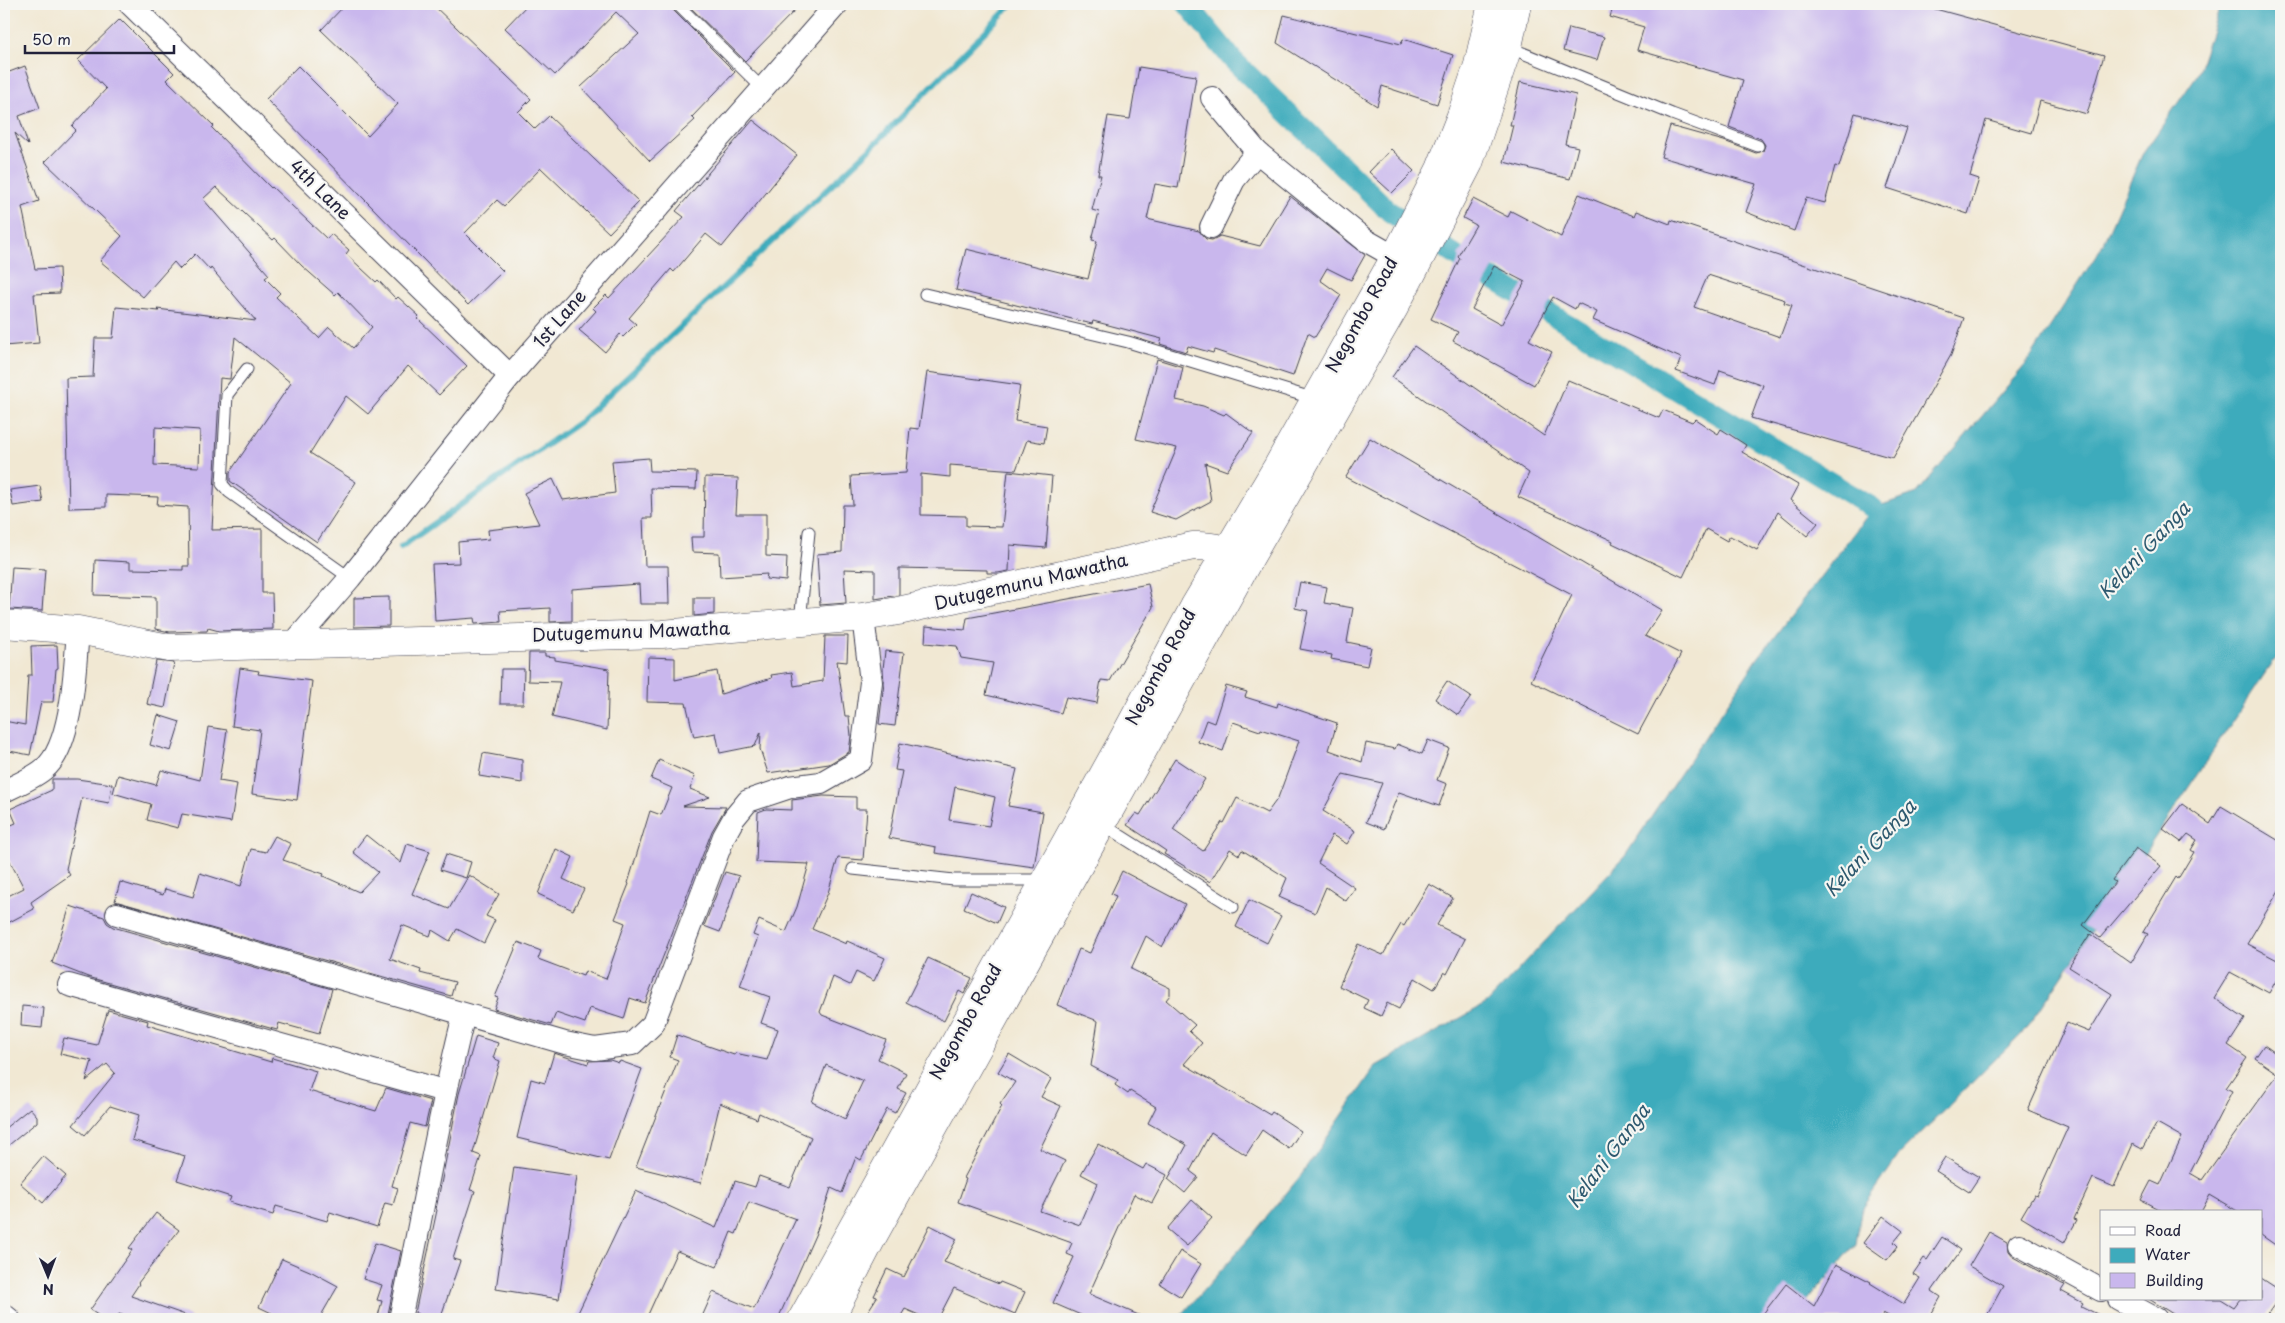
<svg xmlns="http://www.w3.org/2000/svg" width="2285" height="1323" viewBox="0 0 2285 1323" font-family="'Playpen Sans',sans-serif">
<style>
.water{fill:#3eabbc;stroke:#30667c}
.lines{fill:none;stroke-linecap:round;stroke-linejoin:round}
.stream{stroke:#3eabbc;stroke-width:6}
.canal{stroke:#3eabbc;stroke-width:21}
.building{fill:#c9b7ed;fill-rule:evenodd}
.lane-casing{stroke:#414052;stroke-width:13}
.street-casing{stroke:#414052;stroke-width:24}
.secondary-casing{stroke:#414052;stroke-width:29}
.highway-casing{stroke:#414052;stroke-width:29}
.lane{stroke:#fff;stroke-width:11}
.street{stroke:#fff;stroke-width:22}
.secondary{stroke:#fff;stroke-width:28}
.highway{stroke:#fff;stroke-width:28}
.labels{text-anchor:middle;stroke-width:4.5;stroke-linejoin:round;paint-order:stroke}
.street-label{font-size:18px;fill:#22223b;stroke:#f6f6f2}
.water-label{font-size:19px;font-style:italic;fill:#2d596f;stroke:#f6f6f2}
</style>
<rect width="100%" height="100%" fill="#f6f6f2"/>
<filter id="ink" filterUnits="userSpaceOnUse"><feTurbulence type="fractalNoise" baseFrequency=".02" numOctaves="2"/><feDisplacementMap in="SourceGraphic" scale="10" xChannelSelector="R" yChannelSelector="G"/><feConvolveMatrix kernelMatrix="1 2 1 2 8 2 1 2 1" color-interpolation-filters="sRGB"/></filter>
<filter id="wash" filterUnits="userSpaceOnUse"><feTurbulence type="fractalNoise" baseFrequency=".0096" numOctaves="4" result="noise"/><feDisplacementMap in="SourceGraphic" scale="20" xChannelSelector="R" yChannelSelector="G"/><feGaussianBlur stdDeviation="1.12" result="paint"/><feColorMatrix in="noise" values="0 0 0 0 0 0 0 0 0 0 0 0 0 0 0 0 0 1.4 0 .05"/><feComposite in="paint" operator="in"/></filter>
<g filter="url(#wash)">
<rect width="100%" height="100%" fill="#f1e8d3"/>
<polygon class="water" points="2221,4 2281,4 2281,654 2272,663 2028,1027 1899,1155 1861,1211 1856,1244 1792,1319 1178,1319 1253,1234 1302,1174 1376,1066 1487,1003 1625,856 1758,658 1873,508 1917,493 2026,364 2101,248 2142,155 2197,75"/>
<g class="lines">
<polyline class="stream" points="401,547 581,421 870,149 1012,4"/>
<polyline class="canal" points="1187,4 1233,60 1390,212 1483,273 1873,508"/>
</g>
<g id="blocks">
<g class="building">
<polygon points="346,4 432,4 531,99 518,112 535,129 549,116 639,202 609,233 541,168 504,206 497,200 465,233 503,271 468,305 266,99 298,66 368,136 398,104 321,30"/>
<polygon points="528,4 670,4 672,9 735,72 692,117 695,120 650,161 581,87 639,34 616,12 555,75 505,28"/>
<polygon points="687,4 801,4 745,61"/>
<polygon points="1614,4 1917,4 2104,55 2087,114 2040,101 2031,133 1986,120 1970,176 1979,179 1968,214 1887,188 1907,128 1855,113 1839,167 1835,166 1825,203 1806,198 1794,231 1746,212 1756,184 1661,157 1670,126 1724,141 1756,153 1763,151 1765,145 1761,139 1729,127 1743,80 1637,50 1644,27 1610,17"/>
<polygon points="1284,15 1401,44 1403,39 1453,55 1437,104 1382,86 1377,106 1277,43"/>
<path d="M 120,19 L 174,73 L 167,80 L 214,126 L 212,128 L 271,188 L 272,187 L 327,239 L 331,234 L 349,250 L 346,254 L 376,282 L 378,280 L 396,299 L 398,297 L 419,316 L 417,318 L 467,366 L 439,395 L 408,366 L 368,414 L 346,396 L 310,453 L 356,482 L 317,542 L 230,481 L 230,472 L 291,383 L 235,337 L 230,379 L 220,378 L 212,530 L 262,529 L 262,593 L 272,593 L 273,629 L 219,631 L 208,628 L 207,631 L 170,632 L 156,629 L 156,597 L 94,595 L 95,560 L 130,562 L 130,569 L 183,570 L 183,566 L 189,566 L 188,507 L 157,505 L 158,497 L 106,495 L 106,507 L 69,508 L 66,378 L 93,377 L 95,338 L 113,338 L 116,307 L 159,311 L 157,309 L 256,321 L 211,268 L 210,270 L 195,254 L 180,269 L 174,262 L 143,297 L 100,261 L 122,236 L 45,162 L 76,130 L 72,126 L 106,89 L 78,60 ZM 216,187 L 273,240 L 275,238 L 302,266 L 335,295 L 338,292 L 372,327 L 353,348 L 329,327 L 319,338 L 276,297 L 280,293 L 265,278 L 269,275 L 203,199 ZM 155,427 L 200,430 L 199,467 L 154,465 Z"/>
<polygon points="1569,28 1604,37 1597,60 1563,51"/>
<polygon points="25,66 40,108 19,116 28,145 15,133 39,201 22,207 35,269 59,268 60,293 34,294 39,343 4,346 4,74"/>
<polygon points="1139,67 1196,76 1178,188 1155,184 1147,219 1199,231 1206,239 1212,240 1220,236 1260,246 1290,196 1365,255 1351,280 1327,268 1320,280 1341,295 1315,337 1308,333 1293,376 1214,350 1213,353 1188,346 1186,352 1160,344 1162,339 1093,321 1092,324 956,290 966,249 1088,279 1097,241 1092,240 1099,212 1092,210 1101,175 1098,175 1108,116 1130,119"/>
<polygon points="1520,82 1576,95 1565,144 1578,147 1570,179 1504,162 1513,125 1510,125"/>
<polygon points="753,120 797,155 722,247 706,234 674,272 671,269 629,318 636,324 623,337 620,334 605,352 579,330 596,311 593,308 606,295 609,298 684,217 676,211"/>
<polygon points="1391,149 1414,171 1392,193 1369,172"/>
<path d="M 1579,194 L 1634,216 L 1636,211 L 1670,224 L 1671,220 L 1964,318 L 1951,355 L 1893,458 L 1751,418 L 1763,385 L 1720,370 L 1715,385 L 1676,371 L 1681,358 L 1593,320 L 1597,312 L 1578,303 L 1575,309 L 1553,297 L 1529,340 L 1552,352 L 1534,385 L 1453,341 L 1458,332 L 1431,319 L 1460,258 L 1458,256 L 1476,225 L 1463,218 L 1473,199 L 1508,217 L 1511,211 L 1561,237 ZM 1494,266 L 1525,282 L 1501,325 L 1472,309 ZM 1708,275 L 1785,300 L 1784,303 L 1792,305 L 1780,337 L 1694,307 Z"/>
<polygon points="1414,346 1544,436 1568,380 1659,418 1663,410 1692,422 1695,419 1718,434 1721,429 1746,445 1742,452 1798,485 1790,500 1818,523 1807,536 1778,512 1757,550 1730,536 1727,541 1706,529 1683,577 1612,543 1613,541 1518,497 1529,473 1392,377"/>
<polygon points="1157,359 1183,367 1176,400 1203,406 1224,415 1226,413 1253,433 1227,471 1205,463 1211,501 1176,520 1150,512 1177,448 1136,439"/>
<polygon points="927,372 1020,385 1015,421 1047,426 1044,443 1027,440 1016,470 950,465 950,477 921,474 921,515 966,516 966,526 1002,527 1008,471 1052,476 1046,548 1010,545 1009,571 998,573 987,573 987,570 899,568 899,595 875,599 875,570 844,569 846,603 820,605 817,554 842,552 843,505 853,505 851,476 906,473 910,428 919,429"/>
<polygon points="1370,438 1662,610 1645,636 1681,654 1638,734 1531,681 1572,595 1346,477"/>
<polygon points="649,458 650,471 697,472 696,489 651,488 652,518 643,518 645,566 668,566 669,604 640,604 639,584 572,589 572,621 550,622 550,608 500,611 501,622 475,624 474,618 435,621 432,564 459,563 458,542 489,539 488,530 539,524 524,493 553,479 563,500 615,493 612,461"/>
<polygon points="705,477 738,478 736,514 766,514 766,556 787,557 786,581 766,579 767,574 720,577 719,553 692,552 691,537 704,537"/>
<polygon points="40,486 43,502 13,506 10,490"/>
<polygon points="12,567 45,569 42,611 9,609"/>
<polygon points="1300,582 1327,587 1324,603 1353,608 1347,642 1371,647 1367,666 1331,659 1332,655 1300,649 1308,611 1295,608"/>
<polygon points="1148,584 1153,607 1110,681 1101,680 1097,703 1066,697 1061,713 986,695 993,663 961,658 957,646 925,643 926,626 965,630 967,618"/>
<polygon points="389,597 389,626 354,627 354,598"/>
<polygon points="694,598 714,598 714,614 694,616"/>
<polygon points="825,636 848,636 847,662 837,661 845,716 849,716 851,736 849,752 829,764 768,773 760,749 761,732 755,746 720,753 716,733 694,737 686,703 647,702 648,657 675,658 675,680 717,671 721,694 772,678 771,675 792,672 794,686 823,681"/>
<polygon points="57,645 58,668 56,669 53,702 41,702 30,755 4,750 4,721 25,725 28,675 32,675 31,646"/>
<polygon points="885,651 904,653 895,726 879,724 884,683 883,669"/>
<polygon points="529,653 545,653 545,656 555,657 555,660 609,669 607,730 552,717 560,682 528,681"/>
<polygon points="156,661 174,663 165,708 147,704"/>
<polygon points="240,668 259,671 258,674 312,681 297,800 252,794 260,730 232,726"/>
<polygon points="501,669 524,669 523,704 500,704"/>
<polygon points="1447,681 1471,697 1458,715 1435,699"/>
<polygon points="1226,686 1247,692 1245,697 1277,707 1278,703 1337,723 1329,750 1362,762 1366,743 1395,749 1397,744 1422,754 1428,740 1449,748 1437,780 1447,784 1439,806 1399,792 1384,829 1366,822 1382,783 1343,774 1323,811 1355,831 1347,844 1332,835 1318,863 1355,888 1346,901 1326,887 1315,913 1279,897 1287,878 1242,850 1239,855 1230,849 1210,882 1176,861 1164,854 1166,851 1127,825 1136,813 1140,815 1175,759 1205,779 1173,830 1203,851 1222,822 1224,823 1237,798 1267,813 1278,798 1299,741 1261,729 1260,731 1233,722 1223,751 1198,742 1206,720 1214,723"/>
<polygon points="158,715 180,722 171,751 150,745"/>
<polygon points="208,727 227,730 219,781 237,784 231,822 182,814 178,828 147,820 151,804 113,793 118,775 156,785 161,770 200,780"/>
<path d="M 900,743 L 1017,769 L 1008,806 L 1043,812 L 1034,867 L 935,853 L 936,847 L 889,838 L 902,771 L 895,770 ZM 955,787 L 995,797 L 989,826 L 949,820 Z"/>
<polygon points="483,753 522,760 522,783 479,776"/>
<polygon points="659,760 695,776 690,789 710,797 683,806 726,807 712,831 645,1003 630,998 624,1019 590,1008 585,1023 556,1013 551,1025 494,1009 498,998 495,997 518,942 541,951 538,959 583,976 585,971 606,979 625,923 615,919 629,884 628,883 650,811 661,815 672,788 651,779"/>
<polygon points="52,779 77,779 112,784 109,803 82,798 66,869 70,875 31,902 34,909 4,925 4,898 24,888 4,850 4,828 16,823 10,809 52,790"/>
<path d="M 823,796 L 856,797 L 856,809 L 867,809 L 863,860 L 838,858 L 828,893 L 812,929 L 846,944 L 847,941 L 885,958 L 874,981 L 856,972 L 850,985 L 833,977 L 820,1012 L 822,1015 L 886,1040 L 878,1059 L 906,1073 L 898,1089 L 906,1093 L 895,1113 L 887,1109 L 861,1160 L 856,1157 L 842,1193 L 831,1188 L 816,1233 L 778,1319 L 701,1319 L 713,1292 L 754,1309 L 796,1219 L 749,1202 L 736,1234 L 731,1232 L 717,1267 L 677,1251 L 646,1319 L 575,1319 L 636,1191 L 716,1228 L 735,1181 L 755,1187 L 759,1176 L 790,1187 L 811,1137 L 759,1113 L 757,1119 L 720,1103 L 701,1183 L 636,1167 L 678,1060 L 670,1057 L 677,1035 L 734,1055 L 735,1053 L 767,1060 L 778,1029 L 761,1023 L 770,997 L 740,986 L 758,937 L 753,935 L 759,920 L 786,932 L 797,907 L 809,864 L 756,862 L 758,812 L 766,809 L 792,810 L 792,800 ZM 826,1065 L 863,1081 L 845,1119 L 812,1102 Z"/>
<polygon points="2182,804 2210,824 2221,806 2281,842 2281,887 2247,944 2281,962 2281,972 2269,993 2230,972 2214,998 2245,1019 2228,1045 2247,1058 2226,1088 2232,1091 2190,1173 2202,1180 2278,1074 2255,1058 2264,1045 2281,1057 2281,1249 2261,1235 2261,1212 2239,1212 2210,1195 2201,1212 2164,1212 2141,1200 2151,1181 2160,1185 2182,1137 2157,1123 2142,1149 2133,1144 2114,1187 2093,1178 2074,1219 2077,1220 2064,1243 2021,1217 2034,1195 2037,1196 2068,1127 2028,1110 2067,1023 2089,1032 2112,994 2069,967 2090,934 2131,963 2148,934 2143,932 2176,877 2178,879 2194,852 2191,850 2197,840 2188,834 2181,842 2163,829"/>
<polygon points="366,835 401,863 407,844 430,851 412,894 449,909 469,875 499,894 486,916 495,920 484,943 457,929 450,941 432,930 430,936 402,925 390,959 421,970 420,973 455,982 451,996 115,901 120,882 163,895 165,889 193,897 200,873 241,886 251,849 266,852 275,836 291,844 283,860 324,874 323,876 359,892 378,872 353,852"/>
<polygon points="2136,848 2161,866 2100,938 2083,925 2115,882 2112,880"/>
<polygon points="556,849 573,857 563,879 584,889 573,910 538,894"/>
<polygon points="446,854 471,862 466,878 440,870"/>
<polygon points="1122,871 1185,904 1162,947 1146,936 1131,969 1170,988 1170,995 1166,1000 1195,1025 1189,1031 1202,1043 1184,1064 1270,1115 1272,1112 1301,1131 1289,1149 1262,1130 1246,1155 1211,1132 1190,1171 1198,1177 1185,1193 1168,1179 1187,1145 1148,1123 1156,1107 1130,1091 1128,1094 1115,1085 1118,1080 1091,1066 1098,1021 1057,1005 1079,949 1090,953 1116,896 1111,894"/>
<polygon points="725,872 739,876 720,932 704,926"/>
<polygon points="1429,884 1453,898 1437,925 1465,939 1447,974 1444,972 1434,989 1415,978 1399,1009 1387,1003 1381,1016 1364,1008 1368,1000 1339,986 1358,944 1383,955 1401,924 1404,926"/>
<polygon points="971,892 1004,907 997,923 964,908"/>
<polygon points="1249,900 1281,916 1267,943 1236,927"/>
<polygon points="70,906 104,917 107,923 113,927 332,989 319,1034 279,1023 277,1030 88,977 52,963"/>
<polygon points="928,958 972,978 964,994 959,991 944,1021 906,1002"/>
<polygon points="22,1006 44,1008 42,1028 21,1026"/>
<polygon points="108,1010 148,1021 147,1025 271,1062 272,1058 316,1071 309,1091 376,1111 386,1088 431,1101 425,1127 410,1123 392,1186 398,1188 393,1205 385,1203 377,1227 330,1212 327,1221 276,1206 273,1215 229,1202 231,1197 177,1180 185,1156 132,1140 139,1115 110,1106 85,1135 73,1125 115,1073 107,1064 86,1081 92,1061 60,1054 64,1038 97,1045"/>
<polygon points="476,1036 498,1043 493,1058 500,1061 473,1153 481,1156 470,1190 475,1191 453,1259 460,1261 440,1319 433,1319 415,1313 437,1210 436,1209 459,1094"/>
<polygon points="554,1053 588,1064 589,1061 610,1060 619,1063 620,1061 642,1069 609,1160 517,1138 531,1079 545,1083"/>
<polygon points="1009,1054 1051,1079 1041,1097 1061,1106 1040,1149 1065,1161 1040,1211 1080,1225 1098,1183 1081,1174 1098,1144 1143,1169 1146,1164 1167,1175 1152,1203 1134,1194 1089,1294 1148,1319 1090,1319 1053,1303 1074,1257 1067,1254 1072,1243 958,1202 966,1179 964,1178 1002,1106 1000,1104 1015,1082 998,1072"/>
<polygon points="30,1108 37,1116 37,1122 4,1149 4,1129"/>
<polygon points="43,1156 66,1176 43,1203 20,1183"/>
<polygon points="1945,1157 1979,1177 1969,1192 1936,1171"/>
<polygon points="514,1167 577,1176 559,1299 496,1289"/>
<polygon points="1192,1200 1212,1218 1187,1246 1167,1229"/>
<polygon points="156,1213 179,1230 138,1283 139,1284 131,1296 191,1317 190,1319 134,1319 119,1314 115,1319 104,1319 90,1310 132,1250 129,1248"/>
<polygon points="1883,1216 1903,1231 1894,1242 1898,1246 1887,1260 1863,1243"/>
<polygon points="930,1225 957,1239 944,1262 999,1284 1000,1282 1025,1292 1015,1314 954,1288 938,1319 928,1319 905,1309 899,1319 863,1319 877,1297 874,1296 887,1269 904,1277"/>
<polygon points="1989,1232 2007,1242 2008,1251 2013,1257 2062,1284 2065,1285 2061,1291 2083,1303 2081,1306 2107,1319 1985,1319 2003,1286 1969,1266"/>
<polygon points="1942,1237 1961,1250 1932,1291 1941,1297 1929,1318 1931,1319 1894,1319 1883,1313 1880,1319 1759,1319 1786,1284 1814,1306 1836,1264 1871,1282 1870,1283 1904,1304 1920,1278 1913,1274 1924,1258 1927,1260"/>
<polygon points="375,1243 401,1251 387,1319 378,1316 382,1301 377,1300 382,1285 363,1279"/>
<polygon points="1180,1251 1201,1264 1181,1297 1160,1284"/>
<polygon points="282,1259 312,1272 338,1286 319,1319 284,1319 259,1307"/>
<polygon points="2261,1278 2281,1291 2281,1295 2264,1319 2181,1319 2149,1299 2221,1299 2234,1307 2240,1299 2261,1299"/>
</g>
</g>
</g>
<g filter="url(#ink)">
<use href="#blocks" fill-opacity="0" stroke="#414052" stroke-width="1"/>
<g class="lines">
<defs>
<g id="lane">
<polyline points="677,4 762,88"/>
<polyline points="1508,47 1672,114 1758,146"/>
<polyline points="925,294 1128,342 1315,399"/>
<polyline points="247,369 227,395 222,484 229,492 350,578"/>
<polyline points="800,622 809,532"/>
<polyline points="1102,824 1233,907"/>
<polyline points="853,869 954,880 1044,880"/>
</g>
<g id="street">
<polyline points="130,4 510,376"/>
<polyline points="1212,98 1257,152 1365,240 1395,257"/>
<polyline points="1211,227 1234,180 1257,152"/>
<polyline points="293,644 350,578 510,376 837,4"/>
<path d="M 4,791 C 17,785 33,778 44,769 C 73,746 75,665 78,630"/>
<polyline points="117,914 565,1043 595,1049 632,1044 653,1024 724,836 734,818 748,801 790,787 821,783 861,760 871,682 863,617"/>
<polyline points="69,985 444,1091"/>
<polyline points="2019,1245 2101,1290"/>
<polyline points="2119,1299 2156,1319"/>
<polyline points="4,1315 9,1319"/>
<path d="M 400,1319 C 422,1218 438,1116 464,1015"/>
</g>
<path id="secondary" d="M 4,624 L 78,630 L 169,648 L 662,634 L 863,617 L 898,611 L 1193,546 C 1215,545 1228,550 1248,561"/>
<g id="highway">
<polyline points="802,1319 1121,743 1194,607 1276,469 1395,257 1440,169 1462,113 1478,65 1492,4"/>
<polyline points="830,1319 872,1238 1248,561 1394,308 1419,260 1469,163 1508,47 1517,4"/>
</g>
</defs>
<use href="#lane" class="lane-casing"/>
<use href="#street" class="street-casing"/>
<use href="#secondary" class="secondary-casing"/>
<use href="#highway" class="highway-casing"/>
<use href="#lane" class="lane"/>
<use href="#street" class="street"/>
<use href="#secondary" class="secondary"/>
<use href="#highway" class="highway"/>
</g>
</g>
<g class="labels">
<g class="street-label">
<text transform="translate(320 190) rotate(44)" y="6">4th Lane</text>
<text transform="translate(1362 315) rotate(-61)" y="6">Negombo Road</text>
<text transform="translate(560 319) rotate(-49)" y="6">1st Lane</text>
<text transform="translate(1031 582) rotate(-13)" y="6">Dutugemunu Mawatha</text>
<text transform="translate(631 632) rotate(-2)" y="6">Dutugemunu Mawatha</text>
<text transform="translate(1161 667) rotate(-62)" y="6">Negombo Road</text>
<text transform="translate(966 1022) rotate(-61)" y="6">Negombo Road</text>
</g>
<g class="water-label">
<text transform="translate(2144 550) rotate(-47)" y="7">Kelani Ganga</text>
<text transform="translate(1870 848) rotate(-47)" y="7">Kelani Ganga</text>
<text transform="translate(1608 1156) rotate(-53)" y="7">Kelani Ganga</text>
</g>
</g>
<rect width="2285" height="1323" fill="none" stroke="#f6f6f2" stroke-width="20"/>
<rect x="2100" y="1210" width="162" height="90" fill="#f6f6f2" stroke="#a1a1a9"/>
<rect x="2110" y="1227" width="25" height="8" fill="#ffffff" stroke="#a1a1a9"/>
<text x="2145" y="1236" font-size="15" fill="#22223b">Road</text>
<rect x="2110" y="1248" width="25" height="15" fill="#3eabbc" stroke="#a1a1a9"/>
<text x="2145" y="1260" font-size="15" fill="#22223b">Water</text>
<rect x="2110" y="1273" width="25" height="15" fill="#c9b7ed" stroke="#a1a1a9"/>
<text x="2145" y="1286" font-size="15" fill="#22223b">Building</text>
<g transform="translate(48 1276) rotate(179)" stroke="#f6f6f2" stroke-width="4" paint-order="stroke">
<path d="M0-4L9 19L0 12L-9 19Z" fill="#22223b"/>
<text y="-8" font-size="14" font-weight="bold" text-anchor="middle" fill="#22223b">N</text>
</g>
<path d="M25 45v8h149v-8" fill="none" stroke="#22223b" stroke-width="2.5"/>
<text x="32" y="45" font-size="15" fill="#22223b" stroke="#f6f6f2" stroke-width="4" paint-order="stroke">50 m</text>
</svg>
